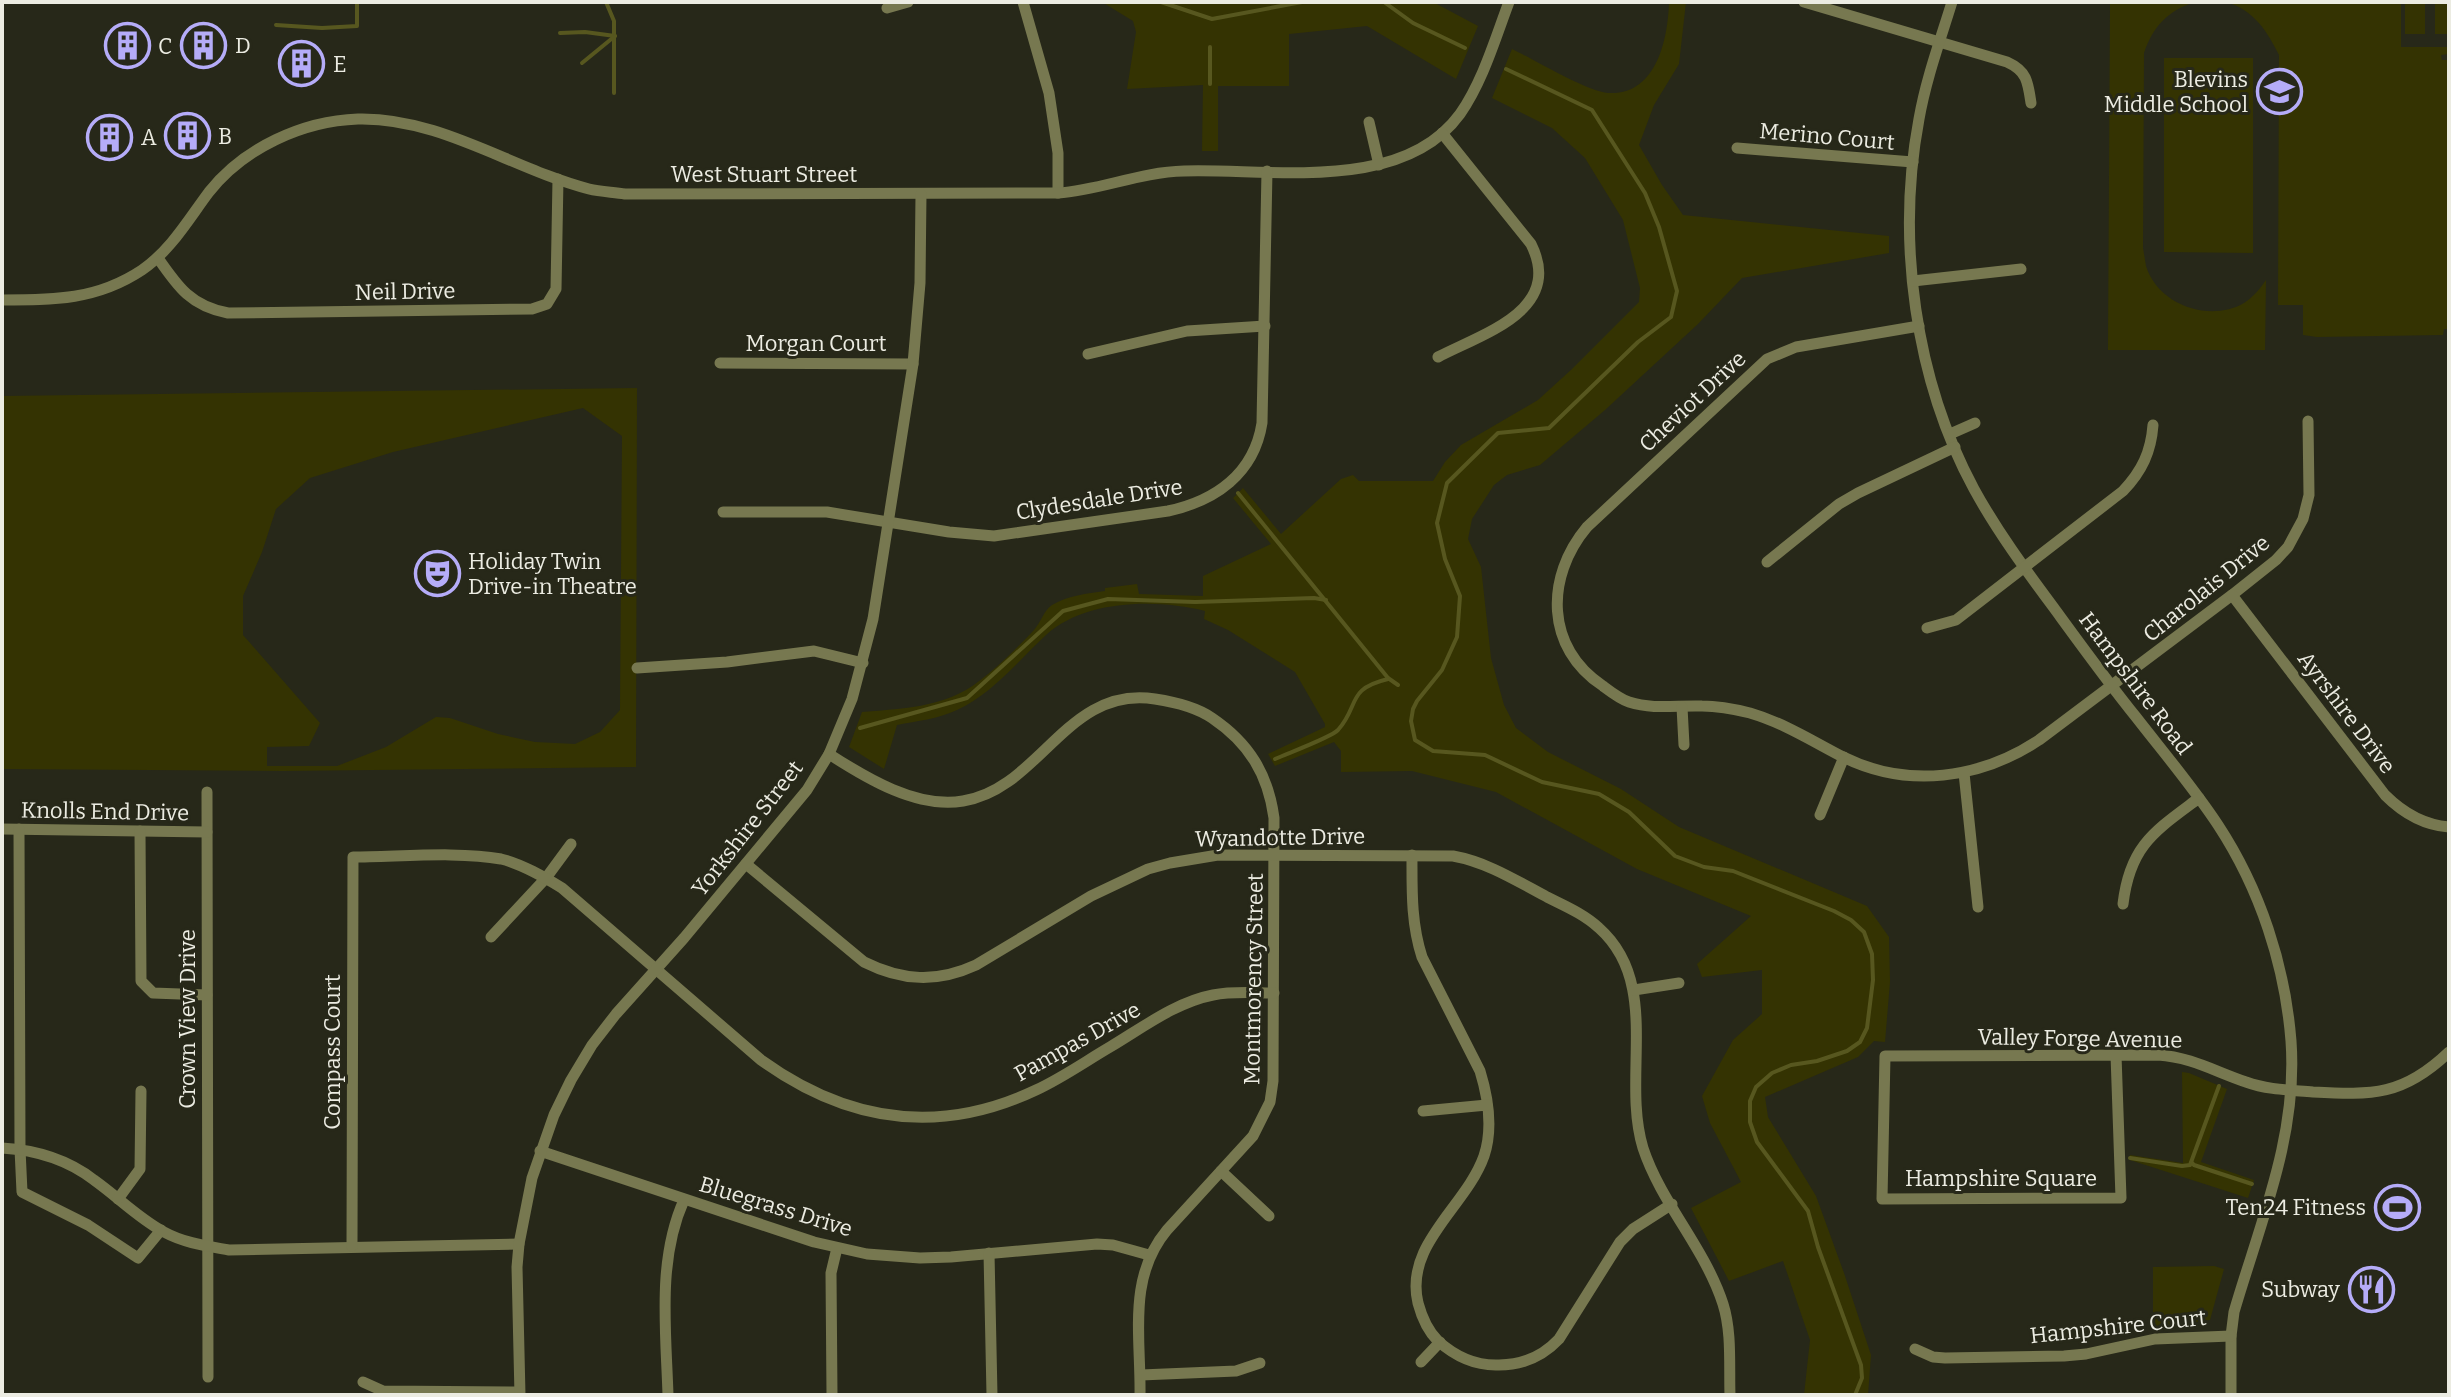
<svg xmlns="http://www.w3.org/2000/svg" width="2451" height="1397" viewBox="0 0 2451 1397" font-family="Bitter,serif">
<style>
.green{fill:#343302;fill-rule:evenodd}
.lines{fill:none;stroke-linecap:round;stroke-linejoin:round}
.stream{stroke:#57571f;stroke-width:4}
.street{stroke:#777850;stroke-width:11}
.labels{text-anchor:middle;stroke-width:6;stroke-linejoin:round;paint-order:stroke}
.poi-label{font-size:22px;fill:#ecece2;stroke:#272819;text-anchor:start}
.street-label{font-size:22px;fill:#ecece2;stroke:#272819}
</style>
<rect width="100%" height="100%" fill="#272819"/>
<g class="green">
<polygon points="1102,2 1433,2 1478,26 1456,79 1367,26 1289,34 1289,86 1218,86 1218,151 1202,151 1203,85 1127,89 1136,32 1133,21"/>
<path d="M 1669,2 L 1686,2 L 1679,64 L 1654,105 L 1639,145 L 1662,185 L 1683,215 L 1889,236 L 1889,253 L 1742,278 L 1698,324 L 1605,410 L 1540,465 L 1507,475 L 1494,485 L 1472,519 L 1468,539 L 1481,567 L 1491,658 L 1504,705 L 1516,728 L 1548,752 L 1621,789 L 1679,827 L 1867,906 L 1889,937 L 1890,982 L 1885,1042 L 1874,1041 L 1858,1057 L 1765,1097 L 1768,1117 L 1816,1196 L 1844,1273 L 1871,1355 L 1868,1395 L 1804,1395 L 1810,1340 L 1783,1261 L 1729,1281 L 1691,1208 L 1741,1182 L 1710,1123 L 1702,1096 L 1733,1040 L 1762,1014 L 1762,970 L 1702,977 L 1697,964 L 1751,916 L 1637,869 L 1496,792 L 1412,771 L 1341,772 L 1341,751 L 1334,742 L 1275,766 L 1268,754 L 1325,727 L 1325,724 L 1295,672 L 1228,630 L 1204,619 L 1205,611 C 1157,599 1086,599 1046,635 C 1018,661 992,694 957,710 C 938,719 917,721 897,725 L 884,769 L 849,747 L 862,712 C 897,709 933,708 964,691 C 985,680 1017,648 1034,630 C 1041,622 1044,610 1052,605 C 1069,595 1086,594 1105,591 L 1105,588 L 1137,584 L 1139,594 L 1203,596 L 1203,576 L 1271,544 L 1233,498 L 1243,488 L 1281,534 L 1341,479 L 1353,475 L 1359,481 L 1433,481 L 1445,462 L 1461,445 L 1538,400 L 1572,369 L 1639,302 L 1640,288 L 1623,220 L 1585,158 L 1552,128 L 1492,98 L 1512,49 C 1533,59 1588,92 1608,93 C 1656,96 1668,40 1669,2 Z"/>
<path d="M 2110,2 L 2195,2 C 2167,11 2153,27 2144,53 L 2143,248 C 2144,254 2145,260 2146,266 C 2158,305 2210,323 2244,303 C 2253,297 2260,289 2266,280 L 2265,350 L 2108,350 Z"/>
<path d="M 2226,2 L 2401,2 L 2401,47 L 2449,47 L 2449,54 L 2441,55 L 2442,60 L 2449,60 L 2449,329 L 2444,329 L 2443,335 L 2317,337 L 2303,335 L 2303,305 L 2278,305 L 2279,55 C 2267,31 2254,10 2226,2 Z"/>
<rect x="2405" y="2" width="20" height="32"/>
<rect x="2435" y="2" width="14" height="32"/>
<polygon points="2164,58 2253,58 2253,253 2164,252"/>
<path d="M 637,388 L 636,767 L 283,771 L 2,769 L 2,396 ZM 583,408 L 622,436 L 620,710 L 600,732 L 575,744 L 535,742 L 498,734 L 450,718 L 436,717 L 386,747 L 337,766 L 267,766 L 267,747 L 309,746 L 320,723 L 243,635 L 243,596 L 262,552 L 276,509 L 310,478 L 393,452 Z"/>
<polygon points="2182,1072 2189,1073 2227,1089 2201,1162 2254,1180 2248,1198 2130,1160 2130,1155 2183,1163"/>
<polygon points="2214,1266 2224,1269 2210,1320 2153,1328 2153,1267"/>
</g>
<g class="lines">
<g class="stream">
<polyline points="606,2 614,21 614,93"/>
<polyline points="1161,2 1212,19 1302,2"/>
<polyline points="1384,2 1413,23 1465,48"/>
<polyline points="276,25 322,28 357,26 357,2"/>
<polyline points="560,33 585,32 615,36"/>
<polyline points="582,63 615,36"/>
<polyline points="1506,69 1592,110 1645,193 1659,227 1677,291 1671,317 1638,342 1549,428 1498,433 1447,483 1437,523 1445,559 1460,596 1457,637 1442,670 1417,701 1413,709 1411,721 1415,740 1433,751 1485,755 1542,782 1599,794 1629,812 1675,856 1704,867 1733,871 1834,911 1851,920 1864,932 1872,954 1873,980 1867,1028 1860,1042 1847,1051 1817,1061 1791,1065 1772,1073 1756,1087 1750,1101 1750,1122 1757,1142 1808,1211 1818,1247 1861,1365 1862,1378 1855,1395"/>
<polyline points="1210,84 1210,47"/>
<polyline points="1238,493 1388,678 1398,685"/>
<polyline points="860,728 967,698 1063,611 1108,599 1195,602 1314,598 1326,600"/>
<path d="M 1275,759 C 1288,753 1330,738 1338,730 C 1360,705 1346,689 1388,679"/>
<polyline points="2130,1158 2182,1166 2190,1165 2219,1086"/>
<polyline points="2192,1163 2194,1165 2252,1184"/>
</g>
<g class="street">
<polyline points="1023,2 1049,93 1058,153 1058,193"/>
<path d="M 1804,2 L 2007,62 C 2027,71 2028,82 2031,103"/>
<path d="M 1952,2 C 1940,41 1926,79 1919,119 C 1896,241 1915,380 1974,489 C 1997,531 2025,569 2054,608 C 2081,645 2107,681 2136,717 C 2164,753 2193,787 2218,825 C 2260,889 2285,965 2291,1041 C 2298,1136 2260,1223 2234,1312 L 2231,1336 L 2231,1395"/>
<polyline points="887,8 908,2"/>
<polyline points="1369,122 1379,165"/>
<polyline points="1737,148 1913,162"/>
<path d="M 158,258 C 178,287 191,306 228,313 L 532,309 L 547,304 L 556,289 L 558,179"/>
<polyline points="1913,281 2021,269"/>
<path d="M 2,300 C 54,300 97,300 142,270 C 171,250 188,220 209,192 C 244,148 302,121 358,119 C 440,117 512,169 589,189 C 601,192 614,192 625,194 L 1058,193 C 1101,190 1140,172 1184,171 C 1270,168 1402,194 1460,114 C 1483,81 1495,39 1509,2"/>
<path d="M 1919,326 L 1796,347 L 1767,359 L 1587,527 C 1545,577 1545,648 1603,686 C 1611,692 1620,699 1629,702 C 1654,710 1677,705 1702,706 C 1718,706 1734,709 1750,713 C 1784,723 1812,741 1843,757 C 1908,789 1980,779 2039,740 L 2232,595 L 2276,560 L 2288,547 L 2303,519 L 2309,495 L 2308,421"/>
<polyline points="1088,354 1187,331 1265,326"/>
<path d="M 1438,357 C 1484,333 1564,310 1531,244 L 1442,133"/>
<polyline points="720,363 913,364"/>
<polyline points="1950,434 1975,423"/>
<path d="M 723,512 L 827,512 L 949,532 L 994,536 L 1168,511 C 1215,501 1254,474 1262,423 L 1267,171"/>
<polyline points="1767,562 1839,504 1858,493 1955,447"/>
<path d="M 2232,595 L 2385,795 C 2403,813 2423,825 2449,827"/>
<path d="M 1927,628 L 1956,620 L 2123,491 C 2142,471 2151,452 2153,425"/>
<polyline points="637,668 727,662 814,651 863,663"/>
<polyline points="1682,707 1684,745"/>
<path d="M 829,754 C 866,778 917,809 963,801 C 1040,789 1067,685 1155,699 C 1175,702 1196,707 1212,718 C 1249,743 1268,774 1274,818 L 1273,1081 L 1270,1102 L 1253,1136 L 1167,1230 C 1127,1278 1141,1337 1140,1395"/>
<polyline points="1964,773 1978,907"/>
<polyline points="207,792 208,1377"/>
<polyline points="1820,815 1844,757"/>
<polyline points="2,829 207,832"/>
<polyline points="19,829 20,1149 22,1192 88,1225 138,1258 161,1230"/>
<polyline points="140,831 141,981 153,993 207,995"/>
<path d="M 1412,855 C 1412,890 1411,923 1422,957 L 1480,1071 C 1488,1097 1493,1129 1484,1156 C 1466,1207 1404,1244 1418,1303 C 1422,1318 1428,1331 1438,1341 C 1456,1357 1475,1366 1499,1365 C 1523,1365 1543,1356 1559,1339 L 1620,1242 L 1633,1229 L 1672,1204"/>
<path d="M 746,864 L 864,962 C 902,981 937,983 976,965 L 1091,896 L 1148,869 L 1170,863 L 1218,855 L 1453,856 C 1487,862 1517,881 1547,897 C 1565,906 1584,914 1599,928 C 1662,984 1621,1076 1643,1148 C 1661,1203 1705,1248 1723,1304 C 1732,1332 1729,1366 1730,1395"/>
<path d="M 2123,904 C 2130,845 2155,831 2199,798"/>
<polyline points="491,937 546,878 571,844"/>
<polyline points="1634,990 1679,983"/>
<path d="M 2116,1055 L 2121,1198 L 1882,1199 L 1885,1056 L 2158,1055 C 2191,1057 2216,1072 2246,1082 C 2268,1090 2290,1090 2313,1092 C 2373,1095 2403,1096 2449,1052"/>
<polyline points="1423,1111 1487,1105"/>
<path d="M 2,1148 C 36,1150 67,1159 94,1180 C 118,1197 138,1218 164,1232 C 184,1243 207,1246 229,1250 L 519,1244"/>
<polyline points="540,1151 814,1242 867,1254 920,1258 951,1257 1097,1244 1113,1245 1149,1255"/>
<polyline points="1221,1171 1269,1216"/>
<polyline points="118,1199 140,1169 141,1091"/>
<path d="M 352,1246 L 353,857 C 397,857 459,851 501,859 C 522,864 544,877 562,888 L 761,1060 C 847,1122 939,1136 1036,1090 C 1062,1078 1086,1061 1110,1047 C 1142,1028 1176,1002 1213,995 C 1233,991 1254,993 1274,993"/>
<polyline points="989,1253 992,1395"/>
<polyline points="1915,1349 1933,1357 1945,1358 2064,1356 2086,1354 2155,1339 2231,1336"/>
<polyline points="1421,1362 1440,1342"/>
<polyline points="1141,1375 1236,1371 1260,1363"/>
<polyline points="363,1382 383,1391 519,1392"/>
<polyline points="520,1395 517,1267 519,1244 532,1178 554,1115 571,1080 592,1045 616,1014 684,938 807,790 829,754 852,699 873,619 913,364 920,283 921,194"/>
<path d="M 668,1395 C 666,1330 657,1260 684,1200"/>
<polyline points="832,1395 831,1273 837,1248"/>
</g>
</g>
<defs>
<symbol id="building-ring" viewBox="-11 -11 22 22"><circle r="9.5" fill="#272819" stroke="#b5acf8" stroke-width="1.5"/><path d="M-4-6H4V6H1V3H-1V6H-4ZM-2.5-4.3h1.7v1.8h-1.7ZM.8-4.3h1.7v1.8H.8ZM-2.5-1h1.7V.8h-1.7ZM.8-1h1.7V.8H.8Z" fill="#b5acf8"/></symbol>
<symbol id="school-ring" viewBox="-11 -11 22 22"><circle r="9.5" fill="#272819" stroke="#b5acf8" stroke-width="1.5"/><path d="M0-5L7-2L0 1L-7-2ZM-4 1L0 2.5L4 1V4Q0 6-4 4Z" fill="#b5acf8"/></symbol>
<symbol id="theatre-ring" viewBox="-11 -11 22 22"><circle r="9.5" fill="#272819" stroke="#b5acf8" stroke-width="1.5"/><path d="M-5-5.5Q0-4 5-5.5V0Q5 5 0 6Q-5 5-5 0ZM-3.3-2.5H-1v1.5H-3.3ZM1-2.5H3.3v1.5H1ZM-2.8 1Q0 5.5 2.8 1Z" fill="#b5acf8"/></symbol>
<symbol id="stadium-ring" viewBox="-11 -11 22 22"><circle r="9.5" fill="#272819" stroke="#b5acf8" stroke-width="1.5"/><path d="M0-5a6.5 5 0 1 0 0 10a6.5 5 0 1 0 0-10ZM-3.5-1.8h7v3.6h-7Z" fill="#b5acf8"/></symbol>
<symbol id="restaurant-ring" viewBox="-11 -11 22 22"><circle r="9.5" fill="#272819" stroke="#b5acf8" stroke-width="1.5"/><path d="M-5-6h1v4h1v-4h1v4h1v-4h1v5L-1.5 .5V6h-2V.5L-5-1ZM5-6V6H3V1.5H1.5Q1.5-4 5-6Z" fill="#b5acf8"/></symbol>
</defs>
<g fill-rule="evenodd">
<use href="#building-ring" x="178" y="20" width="51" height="51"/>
<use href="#building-ring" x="102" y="20" width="51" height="51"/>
<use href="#building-ring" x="276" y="38" width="51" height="51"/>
<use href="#school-ring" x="2254" y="66" width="51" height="51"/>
<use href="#building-ring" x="162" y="110" width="51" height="51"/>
<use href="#building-ring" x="84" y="112" width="51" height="51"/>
<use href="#theatre-ring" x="412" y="548" width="51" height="51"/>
<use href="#stadium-ring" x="2372" y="1182" width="51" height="51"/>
<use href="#restaurant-ring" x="2346" y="1264" width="51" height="51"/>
</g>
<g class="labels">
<g class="poi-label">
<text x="235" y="53">D</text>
<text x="158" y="54">C</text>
<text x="333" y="72">E</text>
<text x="2248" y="87" text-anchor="end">Blevins<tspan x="2248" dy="25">Middle School</tspan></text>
<text x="218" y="144">B</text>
<text x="141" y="145">A</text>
<text x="468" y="569">Holiday Twin<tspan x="468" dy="25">Drive-in Theatre</tspan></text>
<text x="2366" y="1215" text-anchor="end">Ten24 Fitness</text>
<text x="2340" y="1297" text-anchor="end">Subway</text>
</g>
<g class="street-label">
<text transform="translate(1827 136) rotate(5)" y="8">Merino Court</text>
<text x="764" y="182">West Stuart Street</text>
<text transform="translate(405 291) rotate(-1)" y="8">Neil Drive</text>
<text x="816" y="351">Morgan Court</text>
<text transform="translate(1692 401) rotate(-43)" y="8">Cheviot Drive</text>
<text transform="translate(1099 499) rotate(-9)" y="8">Clydesdale Drive</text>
<text transform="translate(2206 588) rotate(-39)" y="8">Charolais Drive</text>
<text transform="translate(2136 683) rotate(53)" y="8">Hampshire Road</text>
<text transform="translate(2347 712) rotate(53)" y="8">Ayrshire Drive</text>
<text transform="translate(105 811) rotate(1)" y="8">Knolls End Drive</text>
<text transform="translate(747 828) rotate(-52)" y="8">Yorkshire Street</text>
<text transform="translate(1280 837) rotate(-1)" y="8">Wyandotte Drive</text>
<text transform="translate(1253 979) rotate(-89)" y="8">Montmorency Street</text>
<text transform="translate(187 1019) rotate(-90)" y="8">Crown View Drive</text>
<text transform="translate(2080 1038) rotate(1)" y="8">Valley Forge Avenue</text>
<text transform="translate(1077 1041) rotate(-29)" y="8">Pampas Drive</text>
<text transform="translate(332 1052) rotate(-90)" y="8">Compass Court</text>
<text x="2001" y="1186">Hampshire Square</text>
<text transform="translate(776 1206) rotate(17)" y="8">Bluegrass Drive</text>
<text transform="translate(2118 1326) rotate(-6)" y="8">Hampshire Court</text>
</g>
</g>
<rect width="2451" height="1397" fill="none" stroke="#ecece2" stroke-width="8"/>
</svg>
